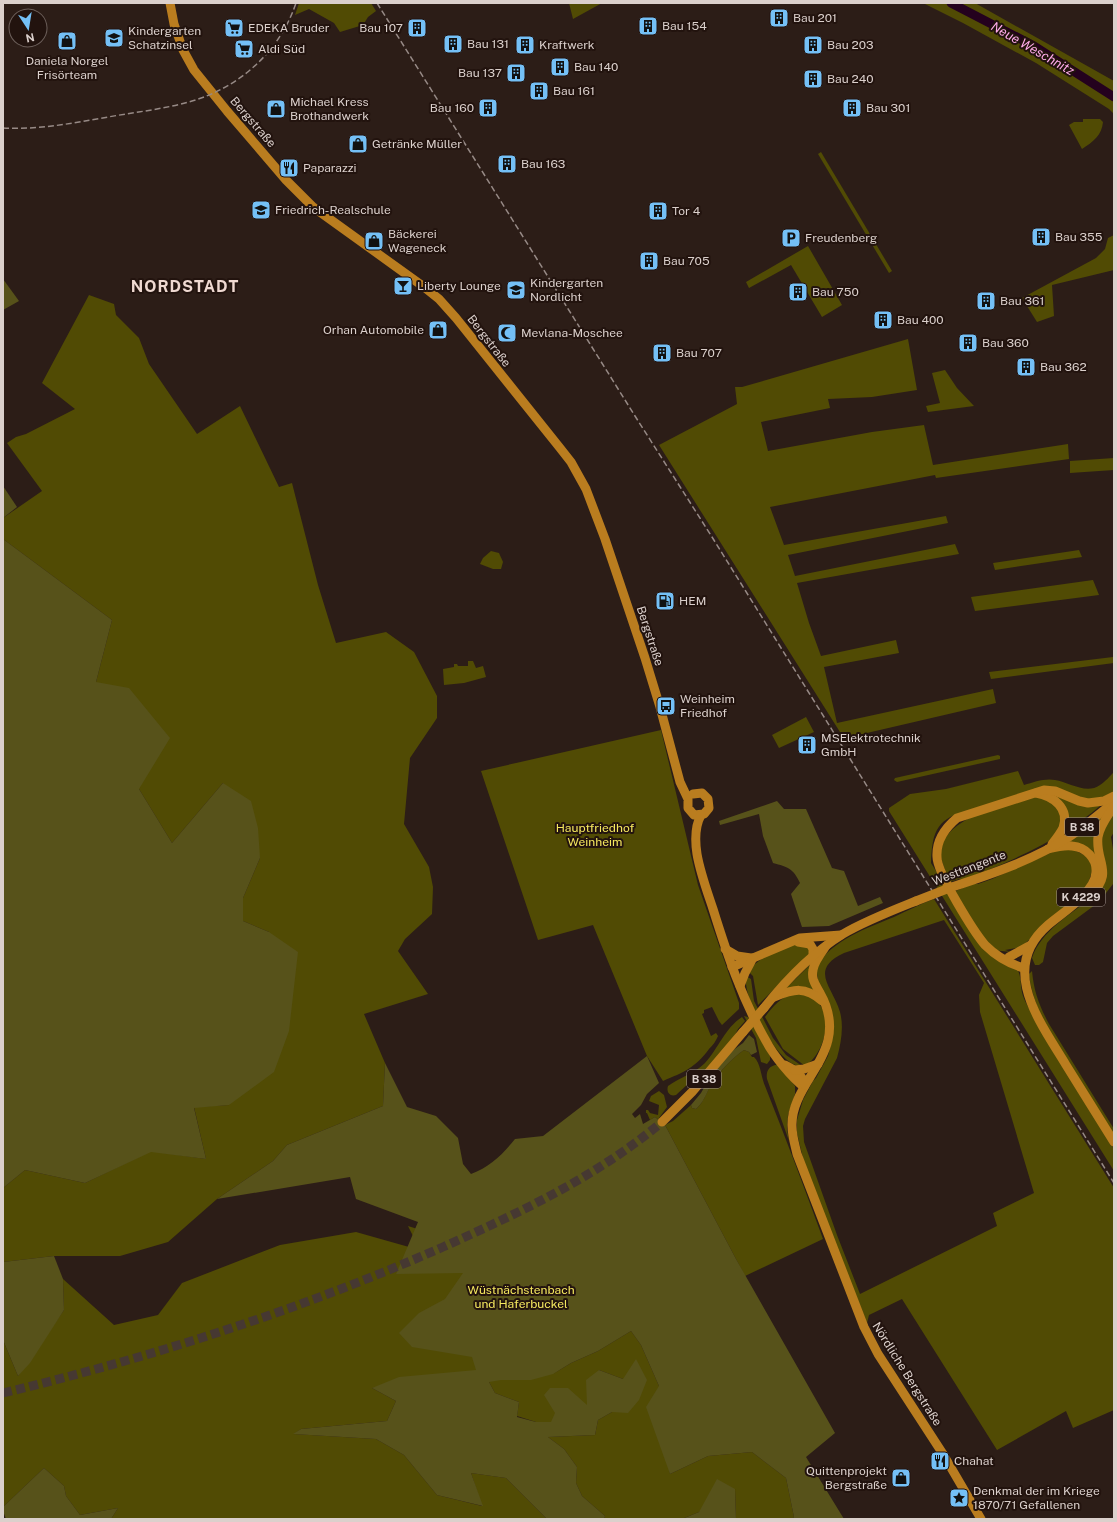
<svg xmlns="http://www.w3.org/2000/svg" width="1117" height="1522" viewBox="0 0 1117 1522" font-family="'Public Sans',sans-serif">
<style>
.green{fill:#514b04;fill-rule:evenodd}
.forest{fill:#57521a}
.lines{fill:none;stroke-linecap:round;stroke-linejoin:round}
.river{stroke:#24011e;stroke-width:9}
.major-tunnel{stroke:#463832;stroke-width:9;stroke-dasharray:9 4.5;stroke-linecap:butt}
.major{stroke:#ba7d1f;stroke-width:9}
.rail{stroke:#978a86;stroke-width:1.5;stroke-dasharray:6 3;stroke-linecap:butt}
.major-bridge{stroke:#ba7d1f;stroke-width:9}
.labels{text-anchor:middle;stroke-width:4;stroke-linejoin:round;paint-order:stroke}
.shield{fill:#22130e;stroke:#a49793;stroke-width:1}
.shield-label{font-size:11px;font-weight:bold;fill:#dbd0cc}
.poi-label{font-size:12px;fill:#dbd0cc;stroke:#22130e;text-anchor:start}
.street-label{font-size:12px;fill:#dbd0cc;stroke:#22130e}
.park-label{font-size:12px;fill:#f5e85f;stroke:#22130e}
.water-label{font-size:13px;font-style:italic;fill:#ffabea;stroke:#22130e}
.district-label{font-size:16px;font-weight:bold;letter-spacing:1px;fill:#efd9d1;stroke:#22130e}
</style>
<rect width="100%" height="100%" fill="#2c1d17"/>
<g class="green">
<polygon points="299,3 371,3 376,11 368,17 363,25 340,32 334,23 309,9 295,15"/>
<polygon points="569,3 602,3 573,19"/>
<polygon points="923,3 975,3 1114,81 1114,114 1109,109 1036,63 963,23"/>
<path d="M 1083,119 L 1100,119 L 1103,122 C 1102,135 1093,142 1082,149 L 1069,125 L 1074,122 L 1083,122 Z"/>
<polygon points="821,152 892,271 889,273 818,154"/>
<polygon points="1114,235 1114,270 1052,285 1054,316 1037,322 1022,298 1096,258 1105,249 1108,238"/>
<polygon points="808,246 842,305 822,317 791,265 749,288 746,282"/>
<polygon points="89,295 114,304 116,315 139,338 149,364 197,434 240,406 279,487 292,483 318,585 336,643 386,632 414,652 437,696 437,718 410,758 404,824 429,867 433,887 432,914 405,939 398,951 428,994 364,1014 385,1063 383,1106 287,1145 273,1161 217,1199 168,1242 120,1256 54,1256 3,1262 3,1188 25,1170 85,1183 151,1151 206,1159 194,1107 229,1105 269,932 243,921 243,898 260,858 223,783 172,843 139,789 96,682 112,620 3,539 3,518 42,491 7,443 16,437 26,434 75,409 42,383"/>
<polygon points="908,339 917,390 872,397 828,399 830,408 761,422 768,451 872,432 924,425 933,465 1068,444 1069,459 936,478 935,475 770,507 784,545 946,516 948,523 788,555 795,576 955,544 959,554 797,583 809,623 821,656 896,640 899,653 824,667 837,723 993,689 996,703 854,736 845,740 659,445 737,404 735,387 742,387"/>
<polygon points="945,370 957,388 974,406 928,412 926,406 940,403 932,373"/>
<polygon points="1114,458 1114,470 1070,473 1070,461"/>
<polygon points="1079,550 1082,557 995,570 993,563"/>
<polygon points="491,551 499,553 503,562 501,569 493,569 480,564 483,558"/>
<polygon points="1093,580 1099,595 975,611 971,597"/>
<polygon points="1113,657 1114,663 991,679 989,672"/>
<polygon points="468,661 473,661 476,668 483,666 486,677 464,683 444,685 443,669 454,667 454,664 457,664 458,666 468,666"/>
<polygon points="806,717 814,732 779,748 772,735"/>
<path d="M 661,730 L 698,885 L 739,1003 L 739,1009 L 722,1025 L 719,1021 L 712,1007 L 704,1010 L 704,1013 L 702,1014 L 711,1036 L 716,1033 L 718,1036 C 716,1041 713,1045 709,1049 C 695,1068 684,1072 663,1081 L 647,1056 L 593,925 L 538,940 L 481,771 Z"/>
<polygon points="998,755 1000,756 1000,759 897,782 894,780 895,778"/>
<path d="M 1018,771 L 1024,785 C 1034,782 1045,778 1055,780 C 1069,782 1086,795 1100,785 C 1105,782 1110,776 1114,772 L 1114,793 C 1072,835 1017,859 963,880 L 959,879 L 950,882 C 947,875 944,868 942,861 C 935,840 955,826 971,817 L 964,812 C 935,819 932,836 931,863 L 983,947 L 1017,969 C 1022,976 1020,988 1023,996 C 1025,1002 1029,1008 1032,1014 L 1114,1149 L 1114,1171 L 889,811 L 889,808 L 910,794 L 946,789 Z"/>
<path d="M 1114,811 L 1114,832 L 1111,837 L 1114,855 L 1113,884 L 1099,902 L 1053,936 L 1047,943 L 1043,962 L 1039,965 L 1035,965 L 1032,958 C 1041,931 1070,915 1091,898 L 1101,846 L 1101,835 Z"/>
<polygon points="1101,817 1098,859 1066,843"/>
<polygon points="1070,848 1088,857 1093,868 1087,887 1018,950 1016,948 1005,950 1011,952 992,950 953,892 972,884 978,884 992,879 1059,849"/>
<path d="M 934,899 L 1114,1188 L 1114,1410 L 1073,1428 L 1066,1411 L 997,1450 L 902,1299 L 869,1315 L 867,1323 L 806,1171 L 797,1133 L 797,1120 L 803,1100 L 813,1081 L 816,1078 L 828,1056 L 832,1040 L 819,986 L 816,967 C 832,940 867,928 894,917 C 907,911 920,904 934,899 ZM 944,920 L 984,983 L 979,995 L 980,1012 L 1034,1193 L 993,1213 L 997,1226 L 860,1294 L 837,1235 L 804,1142 L 803,1126 L 805,1119 L 837,1058 C 841,1043 844,1027 840,1012 C 833,987 808,970 844,953 Z"/>
<path d="M 794,944 L 807,945 L 810,952 L 807,957 L 758,1005 L 753,976 L 748,971 C 759,957 778,951 794,944 Z"/>
<polygon points="814,961 819,994 782,992"/>
<path d="M 1032,971 C 1034,992 1039,1005 1049,1024 L 1114,1129 L 1114,1136 L 1046,1026 C 1038,1009 1031,993 1029,974 Z"/>
<path d="M 746,976 L 751,979 L 754,1001 L 773,1038 L 786,1055 L 802,1066 C 778,1068 742,997 746,976 Z"/>
<path d="M 794,993 C 799,994 805,994 810,995 C 813,996 815,999 817,1001 C 834,1018 824,1054 805,1066 L 783,1049 L 765,1017 C 773,1006 781,997 794,993 Z"/>
<polygon points="744,1016 748,1017 770,1056 770,1060 767,1064 761,1062 756,1038"/>
<path d="M 742,1017 L 745,1021 L 738,1029 L 734,1037 L 704,1073 L 689,1083 L 676,1095 C 670,1097 666,1092 668,1086 C 680,1077 694,1074 705,1063 C 718,1049 725,1028 742,1017 Z"/>
<path d="M 744,1050 L 749,1052 L 752,1057 L 754,1057 C 761,1064 761,1077 765,1086 C 785,1136 804,1187 823,1239 L 745,1276 L 665,1125 L 673,1121 L 691,1105 L 692,1108 L 696,1109 C 704,1102 706,1093 711,1085 C 718,1073 732,1058 744,1050 Z"/>
<path d="M 775,1065 L 778,1065 L 795,1086 L 795,1094 L 788,1115 L 787,1129 L 789,1141 L 767,1079 C 766,1072 768,1067 775,1065 Z"/>
<polygon points="659,1091 664,1095 667,1107 659,1118 659,1120 655,1117 650,1120 647,1113 646,1113 646,1110 648,1110 650,1113 658,1115 659,1105 649,1101 651,1096"/>
<polygon points="408,1226 655,1304 553,1374 571,1363 598,1351 631,1331 641,1345 659,1386 670,1474 708,1456 752,1452 786,1478 794,1517 792,1519 736,1519 735,1489 699,1512 682,1519 604,1519 605,1516 582,1496 576,1483 577,1467 564,1449 548,1437 595,1435 598,1420 612,1412 623,1379 599,1370 587,1405 556,1413 552,1422 536,1422 517,1416 519,1402 495,1393 489,1382 372,1388 396,1401 387,1421 301,1429 294,1434 376,1439 404,1455 437,1495 482,1506 471,1473 506,1478 547,1519 477,1518 474,1519 111,1519 118,1508 80,1515 66,1496 64,1486 44,1468 3,1507 3,1340 18,1376 64,1310 63,1279 114,1325 158,1315 182,1283 280,1245 356,1232 409,1247 396,1274 414,1238"/>
</g>
<g class="forest">
<polygon points="3,279 19,301 3,310"/>
<polygon points="3,486 17,507 3,518"/>
<polygon points="3,539 112,620 96,682 129,688 170,738 139,789 172,843 223,783 251,801 258,828 260,858 243,898 243,921 269,932 298,952 289,1031 274,1072 229,1105 194,1108 206,1159 151,1152 85,1183 25,1170 3,1188"/>
<path d="M 777,801 L 784,809 L 806,809 L 832,868 L 844,871 L 858,906 L 880,897 L 883,903 L 829,926 L 802,927 L 791,894 L 800,883 C 793,868 788,867 773,863 L 763,836 L 759,814 L 720,825 L 719,821 Z"/>
<path d="M 749,1035 L 754,1039 L 757,1052 L 751,1055 L 749,1052 L 744,1050 C 732,1058 718,1073 711,1085 C 706,1094 704,1102 696,1109 L 692,1108 L 691,1105 L 701,1093 L 710,1077 L 732,1051 L 743,1043 Z"/>
<path d="M 647,1056 L 659,1083 L 647,1094 L 641,1105 L 632,1114 L 635,1118 L 640,1114 L 643,1124 L 655,1117 L 665,1125 L 736,1259 L 835,1433 L 806,1457 L 844,1519 L 792,1519 L 794,1517 L 786,1478 L 752,1452 L 708,1456 L 670,1474 L 646,1407 L 659,1386 L 641,1345 L 631,1331 L 598,1351 L 571,1363 L 553,1374 L 531,1380 L 501,1380 L 489,1382 L 495,1393 L 519,1402 L 517,1417 L 536,1422 L 551,1422 L 555,1413 L 544,1395 L 550,1388 L 568,1388 L 587,1405 L 586,1380 L 599,1370 L 623,1379 L 636,1359 L 647,1380 L 639,1400 L 628,1413 L 612,1412 L 598,1420 L 595,1435 L 548,1437 L 564,1449 L 577,1467 L 576,1483 L 582,1496 L 605,1516 L 604,1519 L 547,1519 L 506,1478 L 471,1473 L 483,1506 L 437,1495 L 404,1455 L 376,1439 L 293,1434 L 301,1429 L 387,1421 L 396,1401 L 372,1388 L 399,1377 L 476,1370 L 472,1357 L 412,1347 L 399,1333 L 419,1313 L 445,1299 L 463,1273 L 396,1274 L 418,1222 L 356,1199 L 350,1177 L 217,1199 L 273,1161 L 287,1145 L 383,1106 L 385,1063 L 407,1107 L 436,1116 L 458,1138 L 463,1164 L 471,1174 C 490,1167 502,1155 515,1139 L 543,1136 Z"/>
<polygon points="54,1256 63,1279 64,1310 30,1363 18,1376 3,1340 3,1262"/>
<polygon points="44,1468 64,1486 66,1496 80,1515 118,1508 111,1519 6,1519 3,1511 3,1507"/>
<polygon points="717,1479 735,1489 736,1519 682,1519 699,1512"/>
</g>
<g class="lines">
<polyline class="river" points="951,3 1034,46 1114,97"/>
<path class="major-tunnel" d="M 3,1393 C 153,1357 302,1309 443,1247 C 521,1212 596,1177 662,1122"/>
<g class="major">
<polyline points="170,3 174,24 183,50 194,70 227,111 286,180 313,207 424,287 439,299 456,318 560,448 571,462 586,489 605,539 645,658 660,707 680,782 688,799 688,808 694,815 704,814 709,808 708,799 702,793 693,794"/>
<path d="M 1036,793 C 1053,796 1070,808 1063,828 C 1060,834 1056,839 1052,844"/>
<path d="M 701,815 C 695,826 695,841 697,854 C 700,872 707,891 713,909 C 727,954 742,999 766,1041 C 773,1055 792,1078 804,1087"/>
<path d="M 1048,849 C 1056,847 1065,845 1072,846 C 1086,847 1097,859 1096,872 C 1095,893 1063,912 1048,925 C 998,968 1040,1022 1066,1065 C 1082,1091 1098,1116 1114,1142"/>
<path d="M 952,887 C 992,874 1033,860 1069,837 C 1084,827 1098,815 1113,803"/>
<path d="M 1090,896 C 1115,872 1095,862 1098,837 C 1100,825 1108,816 1114,806"/>
<polyline points="798,942 810,944 813,949 813,956"/>
<path d="M 826,946 C 821,953 814,962 813,970 C 811,980 816,985 820,993 C 828,1007 832,1023 828,1040 C 821,1070 791,1094 792,1126 C 792,1136 795,1145 797,1154 L 864,1327 L 878,1354 L 943,1454 L 981,1519"/>
<polyline points="725,949 737,956 751,958"/>
<polyline points="1009,957 1031,945"/>
<polyline points="732,967 800,938 841,935"/>
<path d="M 1024,968 C 1010,964 996,956 985,945 C 974,932 937,873 937,857 C 936,841 945,828 957,818 L 1044,790 L 1055,791 L 1079,801 L 1088,803 L 1104,801 L 1114,796"/>
<polyline points="740,986 745,973 753,958"/>
<path d="M 774,997 C 794,989 805,986 822,1001"/>
<path d="M 764,1008 C 786,980 812,953 843,934 C 865,921 891,911 916,901"/>
<path d="M 785,1065 C 795,1070 802,1074 805,1085"/>
<polyline points="795,1070 804,1069 818,1064"/>
<polyline points="662,1122 692,1092 743,1032"/>
</g>
<g class="rail">
<polyline points="377,3 635,416 712,537 1114,1183"/>
<path d="M 3,128 C 39,130 73,123 108,117 C 136,112 165,109 192,101 C 240,87 280,51 296,3"/>
</g>
<g class="major-bridge">
<polyline points="916,901 952,887"/>
<polyline points="743,1032 764,1008"/>
</g>
</g>
<defs>
<symbol id="building-square" viewBox="-11 -11 22 22"><rect x="-9" y="-9" width="18" height="18" rx="4" fill="#74c0f6" stroke="#22130e"/><path d="M-4-6H4V6H1V3H-1V6H-4ZM-2.5-4.3h1.7v1.8h-1.7ZM.8-4.3h1.7v1.8H.8ZM-2.5-1h1.7V.8h-1.7ZM.8-1h1.7V.8H.8Z" fill="#111"/></symbol>
<symbol id="supermarket-square" viewBox="-11 -11 22 22"><rect x="-9" y="-9" width="18" height="18" rx="4" fill="#74c0f6" stroke="#22130e"/><path d="M-6-5.5h2.5l.6 2H6L4.5 2H-2.5L-4.4-4H-6ZM-1.5 3.2a1.3 1.3 0 1 0 .1 0ZM3 3.2a1.3 1.3 0 1 0 .1 0Z" fill="#111"/></symbol>
<symbol id="school-square" viewBox="-11 -11 22 22"><rect x="-9" y="-9" width="18" height="18" rx="4" fill="#74c0f6" stroke="#22130e"/><path d="M0-5L7-2L0 1L-7-2ZM-4 1L0 2.5L4 1V4Q0 6-4 4Z" fill="#111"/></symbol>
<symbol id="shop-square" viewBox="-11 -11 22 22"><rect x="-9" y="-9" width="18" height="18" rx="4" fill="#74c0f6" stroke="#22130e"/><path d="M-5-2.5h2.3a2.7 3.5 0 0 1 5.4 0H5L5.5 6h-11ZM-1.5-2.5h3a1.5 2.3 0 0 0-3 0Z" fill="#111"/></symbol>
<symbol id="restaurant-square" viewBox="-11 -11 22 22"><rect x="-9" y="-9" width="18" height="18" rx="4" fill="#74c0f6" stroke="#22130e"/><path d="M-5-6h1v4h1v-4h1v4h1v-4h1v5L-1.5 .5V6h-2V.5L-5-1ZM5-6V6H3V1.5H1.5Q1.5-4 5-6Z" fill="#111"/></symbol>
<symbol id="parking-square" viewBox="-11 -11 22 22"><rect x="-9" y="-9" width="18" height="18" rx="4" fill="#74c0f6" stroke="#22130e"/><path d="M-3.5-5.5H1a3.5 3.5 0 0 1 0 7H-1V5.5H-3.5ZM-1-3.4V-.6H.8a1.4 1.4 0 0 0 0-2.8Z" fill="#111"/></symbol>
<symbol id="bar-square" viewBox="-11 -11 22 22"><rect x="-9" y="-9" width="18" height="18" rx="4" fill="#74c0f6" stroke="#22130e"/><path d="M-6-5H6L.8 .8V4.5H3.5V6h-7V4.5H-.8V.8Z" fill="#111"/></symbol>
<symbol id="mosque-square" viewBox="-11 -11 22 22"><rect x="-9" y="-9" width="18" height="18" rx="4" fill="#74c0f6" stroke="#22130e"/><path d="M3.5-4.9A6 6 0 1 0 3.5 4.9A5 5 0 1 1 3.5-4.9Z" fill="#111"/></symbol>
<symbol id="fuel-square" viewBox="-11 -11 22 22"><rect x="-9" y="-9" width="18" height="18" rx="4" fill="#74c0f6" stroke="#22130e"/><path d="M-5.5-6h7V0h2V4h1.3V-2.5L3-4.5l.8-.8L6-3V5H2.5V1h-1V6h-7ZM-4.2-4.7v3.2H.2V-4.7Z" fill="#111"/></symbol>
<symbol id="bus-square" viewBox="-11 -11 22 22"><rect x="-9" y="-9" width="18" height="18" rx="4" fill="#74c0f6" stroke="#22130e"/><path d="M-5-6H5V4H4V6H2V4H-2V6H-4V4H-5ZM-3.5-4V0h7V-4ZM-3.5 1.2v1.5H-2V1.2ZM2 1.2v1.5H3.5V1.2Z" fill="#111"/></symbol>
<symbol id="sight-square" viewBox="-11 -11 22 22"><rect x="-9" y="-9" width="18" height="18" rx="4" fill="#74c0f6" stroke="#22130e"/><path d="M0-6L1.8-2.2L6-1.7L2.9 1.2L3.7 5.4L0 3.3L-3.7 5.4L-2.9 1.2L-6-1.7L-1.8-2.2Z" fill="#111"/></symbol>
</defs>
<g fill-rule="evenodd">
<use href="#building-square" x="768" y="7" width="22" height="22"/>
<use href="#building-square" x="637" y="15" width="22" height="22"/>
<use href="#supermarket-square" x="223" y="17" width="22" height="22"/>
<use href="#building-square" x="406" y="17" width="22" height="22"/>
<use href="#school-square" x="103" y="27" width="22" height="22"/>
<use href="#shop-square" x="56" y="30" width="22" height="22"/>
<use href="#building-square" x="442" y="33" width="22" height="22"/>
<use href="#building-square" x="514" y="34" width="22" height="22"/>
<use href="#building-square" x="802" y="34" width="22" height="22"/>
<use href="#supermarket-square" x="233" y="38" width="22" height="22"/>
<use href="#building-square" x="549" y="56" width="22" height="22"/>
<use href="#building-square" x="505" y="62" width="22" height="22"/>
<use href="#building-square" x="802" y="68" width="22" height="22"/>
<use href="#building-square" x="528" y="80" width="22" height="22"/>
<use href="#building-square" x="477" y="97" width="22" height="22"/>
<use href="#building-square" x="841" y="97" width="22" height="22"/>
<use href="#shop-square" x="265" y="98" width="22" height="22"/>
<use href="#shop-square" x="347" y="133" width="22" height="22"/>
<use href="#building-square" x="496" y="153" width="22" height="22"/>
<use href="#restaurant-square" x="278" y="157" width="22" height="22"/>
<use href="#school-square" x="250" y="199" width="22" height="22"/>
<use href="#building-square" x="647" y="200" width="22" height="22"/>
<use href="#building-square" x="1030" y="226" width="22" height="22"/>
<use href="#parking-square" x="780" y="227" width="22" height="22"/>
<use href="#shop-square" x="363" y="230" width="22" height="22"/>
<use href="#building-square" x="638" y="250" width="22" height="22"/>
<use href="#bar-square" x="392" y="275" width="22" height="22"/>
<use href="#school-square" x="505" y="279" width="22" height="22"/>
<use href="#building-square" x="787" y="281" width="22" height="22"/>
<use href="#building-square" x="975" y="290" width="22" height="22"/>
<use href="#building-square" x="872" y="309" width="22" height="22"/>
<use href="#shop-square" x="427" y="319" width="22" height="22"/>
<use href="#mosque-square" x="496" y="322" width="22" height="22"/>
<use href="#building-square" x="957" y="332" width="22" height="22"/>
<use href="#building-square" x="651" y="342" width="22" height="22"/>
<use href="#building-square" x="1015" y="356" width="22" height="22"/>
<use href="#fuel-square" x="654" y="590" width="22" height="22"/>
<use href="#bus-square" x="655" y="695" width="22" height="22"/>
<use href="#building-square" x="796" y="734" width="22" height="22"/>
<use href="#restaurant-square" x="929" y="1450" width="22" height="22"/>
<use href="#shop-square" x="890" y="1467" width="22" height="22"/>
<use href="#sight-square" x="948" y="1487" width="22" height="22"/>
</g>
<g class="labels">
<g class="shield">
<rect x="1065" y="818" width="34" height="18" rx="3"/>
<rect x="1057" y="888" width="48" height="18" rx="3"/>
<rect x="687" y="1070" width="34" height="18" rx="3"/>
</g>
<g class="shield-label">
<text x="1082" y="831">B 38</text>
<text x="1081" y="901">K 4229</text>
<text x="704" y="1083">B 38</text>
</g>
<g class="poi-label">
<text x="793" y="22">Bau 201</text>
<text x="662" y="30">Bau 154</text>
<text x="248" y="32">EDEKA Bruder</text>
<text x="403" y="32" text-anchor="end">Bau 107</text>
<text x="128" y="35">Kindergarten<tspan x="128" dy="14">Schatzinsel</tspan></text>
<text x="467" y="48">Bau 131</text>
<text x="539" y="49">Kraftwerk</text>
<text x="827" y="49">Bau 203</text>
<text x="258" y="53">Aldi Süd</text>
<text x="67" y="65" text-anchor="middle">Daniela Norgel<tspan x="67" dy="14">Frisörteam</tspan></text>
<text x="574" y="71">Bau 140</text>
<text x="502" y="77" text-anchor="end">Bau 137</text>
<text x="827" y="83">Bau 240</text>
<text x="553" y="95">Bau 161</text>
<text x="290" y="106">Michael Kress<tspan x="290" dy="14">Brothandwerk</tspan></text>
<text x="474" y="112" text-anchor="end">Bau 160</text>
<text x="866" y="112">Bau 301</text>
<text x="372" y="148">Getränke Müller</text>
<text x="521" y="168">Bau 163</text>
<text x="303" y="172">Paparazzi</text>
<text x="275" y="214">Friedrich-Realschule</text>
<text x="672" y="215">Tor 4</text>
<text x="388" y="238">Bäckerei<tspan x="388" dy="14">Wageneck</tspan></text>
<text x="1055" y="241">Bau 355</text>
<text x="805" y="242">Freudenberg</text>
<text x="663" y="265">Bau 705</text>
<text x="530" y="287">Kindergarten<tspan x="530" dy="14">Nordlicht</tspan></text>
<text x="417" y="290">Liberty Lounge</text>
<text x="812" y="296">Bau 750</text>
<text x="1000" y="305">Bau 361</text>
<text x="897" y="324">Bau 400</text>
<text x="424" y="334" text-anchor="end">Orhan Automobile</text>
<text x="521" y="337">Mevlana-Moschee</text>
<text x="982" y="347">Bau 360</text>
<text x="676" y="357">Bau 707</text>
<text x="1040" y="371">Bau 362</text>
<text x="679" y="605">HEM</text>
<text x="680" y="703">Weinheim<tspan x="680" dy="14">Friedhof</tspan></text>
<text x="821" y="742">MSElektrotechnik<tspan x="821" dy="14">GmbH</tspan></text>
<text x="954" y="1465">Chahat</text>
<text x="887" y="1475" text-anchor="end">Quittenprojekt<tspan x="887" dy="14">Bergstraße</tspan></text>
<text x="973" y="1495">Denkmal der im Kriege<tspan x="973" dy="14">1870/71 Gefallenen</tspan></text>
</g>
<g class="street-label">
<text transform="translate(253 122) rotate(49)" y="4">Bergstraße</text>
<text transform="translate(489 341) rotate(52)" y="4">Bergstraße</text>
<text transform="translate(650 636) rotate(72)" y="4">Bergstraße</text>
<text transform="translate(969 868) rotate(-21)" y="4">Westtangente</text>
<text transform="translate(907 1374) rotate(58)" y="4">Nördliche Bergstraße</text>
</g>
<g class="park-label">
<text x="595" y="832">Hauptfriedhof<tspan x="595" dy="14">Weinheim</tspan></text>
<text x="521" y="1294">Wüstnächstenbach<tspan x="521" dy="14">und Haferbuckel</tspan></text>
</g>
<g class="water-label">
<text transform="translate(1033 48) rotate(30)" y="5">Neue Weschnitz</text>
</g>
<g class="district-label">
<text x="185" y="292">NORDSTADT</text>
</g>
</g>
<rect width="1117" height="1522" fill="none" stroke="#dbd0cc" stroke-width="8"/>
<g transform="translate(28 28) rotate(168)"><circle r="19" fill="#22130e" stroke="#6c5f5a"/>
<path d="M0-3L7 15L0 10L-7 15Z" fill="#74c0f6"/>
<text y="-6" font-size="11" font-weight="bold" text-anchor="middle" fill="#dbd0cc">N</text>
</g>
</svg>
